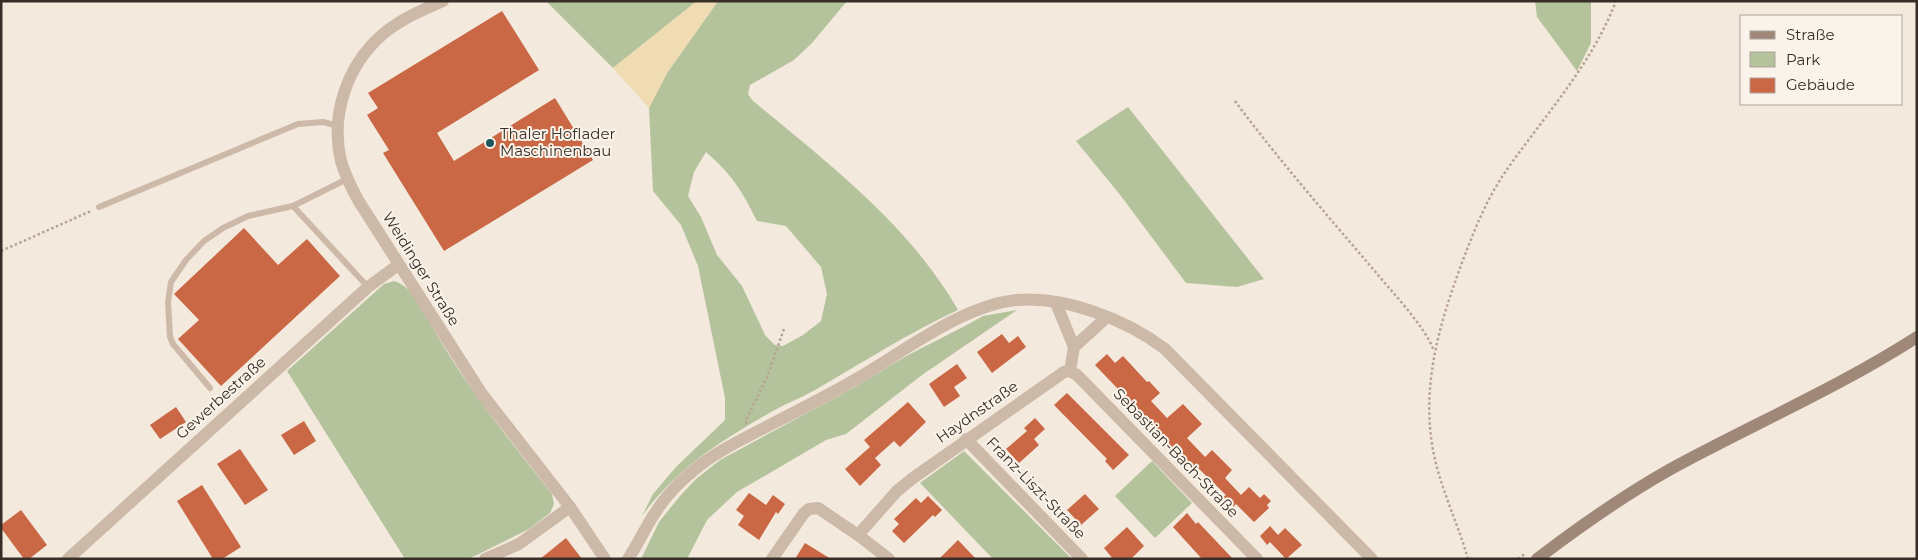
<svg xmlns="http://www.w3.org/2000/svg" width="1918" height="560" viewBox="0 0 1918 560" font-family="Montserrat,sans-serif">
<style>
.green{fill:#b5c39c;fill-rule:evenodd}
.sand{fill:#efdcb2}
.building{fill:#ca6744}
.lines{fill:none;stroke-linecap:round;stroke-linejoin:round}
.path{stroke:#b8a392;stroke-width:2.5;stroke-dasharray:2.5 2.5;stroke-linecap:butt}
.lane{stroke:#ccb9a8;stroke-width:6}
.street{stroke:#ccb9a8;stroke-width:12}
.secondary{stroke:#a08879;stroke-width:12}
.poi-dot{fill:#1c565c;stroke:#faf3e9;stroke-width:2}
.labels{text-anchor:middle;stroke-width:4;stroke-linejoin:round;paint-order:stroke}
.poi-label{font-size:15px;fill:#382e28;stroke:#faf3e9;text-anchor:start}
.street-label{font-size:15px;fill:#382e28;stroke:#faf3e9}
</style>
<rect width="100%" height="100%" fill="#f3e9dd"/>
<g class="green">
<polygon points="546,1 697,1 613,68"/>
<path d="M 718,1 L 847,1 L 812,43 L 794,60 L 750,85 L 748,94 L 752,100 C 826,162 909,224 958,310 C 908,333 862,363 815,390 C 801,398 785,404 771,412 C 720,442 678,467 642,516 L 653,494 L 676,467 L 725,420 L 725,398 L 698,266 L 681,225 L 653,191 L 649,108 L 667,73 ZM 706,152 C 733,176 741,189 757,221 L 786,226 L 821,267 L 827,294 L 821,321 L 803,335 L 783,346 L 775,345 L 765,335 L 742,286 L 717,255 L 701,217 L 688,196 L 694,172 Z"/>
<polygon points="1535,1 1591,1 1591,43 1577,71 1537,17"/>
<polygon points="1128,107 1264,279 1237,287 1186,283 1121,196 1076,141"/>
<path d="M 394,281 C 414,287 424,313 434,330 C 468,389 510,441 552,494 L 554,504 L 550,513 L 529,529 L 477,555 L 467,559 L 405,559 L 287,371 L 384,284 Z"/>
<polygon points="1017,310 922,375 846,434 826,440 737,492 707,520 687,559 641,559 659,522 680,496 696,479 720,460 855,387 908,355 965,326 983,316"/>
<polygon points="964,451 1072,559 993,559 920,483"/>
<polygon points="1152,461 1192,503 1155,538 1115,496"/>
</g>
<polygon class="sand" points="697,1 718,1 667,73 649,108 613,68"/>
<g class="building">
<polygon points="502,11 539,70 437,133 454,161 555,98 593,160 444,251 383,153 389,150 367,115 378,108 368,93"/>
<polygon points="244,228 278,265 307,239 340,276 221,386 178,339 199,320 174,294"/>
<polygon points="1002,334 1009,343 1018,336 1026,347 992,373 977,352"/>
<polygon points="1107,354 1115,363 1123,356 1147,382 1149,381 1160,393 1151,401 1167,418 1183,404 1202,424 1187,438 1205,457 1212,450 1232,470 1225,478 1241,495 1249,487 1260,498 1264,494 1271,501 1267,505 1269,508 1254,522 1236,504 1233,507 1223,497 1226,495 1196,466 1192,469 1148,423 1149,421 1133,404 1131,406 1116,390 1118,389 1095,365"/>
<polygon points="957,364 967,378 954,387 960,396 944,407 929,384"/>
<polygon points="1067,393 1129,455 1113,470 1105,461 1107,459 1054,405"/>
<polygon points="908,402 926,422 900,447 894,441 875,458 881,465 860,486 845,469 870,447 864,440"/>
<polygon points="176,407 186,422 160,439 150,425"/>
<polygon points="1035,418 1045,429 1034,439 1039,445 1019,463 1006,449 1027,431 1024,428"/>
<polygon points="304,421 316,441 294,455 281,435"/>
<polygon points="240,449 268,490 245,505 217,464"/>
<polygon points="202,485 241,547 222,559 213,559 177,501"/>
<polygon points="749,493 766,505 773,495 785,504 778,514 776,512 759,540 738,525 744,516 736,510"/>
<polygon points="1085,494 1099,509 1081,525 1067,510"/>
<polygon points="928,496 942,510 935,517 933,515 904,543 892,531 899,524 894,519 916,498 921,503"/>
<polygon points="21,510 47,545 29,559 24,559 1,528 1,525"/>
<polygon points="1187,513 1196,524 1198,522 1233,559 1202,559 1173,527"/>
<polygon points="1270,526 1278,535 1285,528 1302,545 1286,559 1270,542 1267,545 1260,536"/>
<polygon points="1127,527 1144,546 1131,559 1113,559 1104,548"/>
<polygon points="566,538 582,559 540,559 561,542"/>
<polygon points="958,540 976,559 939,559"/>
<polygon points="805,543 831,559 795,559"/>
</g>
<g class="lines">
<g class="path">
<path d="M 1235,101 C 1278,159 1326,214 1373,269 C 1391,291 1425,326 1434,351"/>
<polyline points="1,251 91,211"/>
<polyline points="746,424 747,418 767,377 784,329"/>
<path d="M 1468,559 C 1457,520 1438,484 1432,444 C 1422,380 1441,319 1463,260 C 1475,228 1488,196 1508,168 C 1546,114 1592,64 1616,1"/>
<polyline points="1518,559 1526,553"/>
</g>
<g class="lane">
<polyline points="293,206 368,287"/>
<polyline points="99,207 298,124 323,122 338,126"/>
<polyline points="210,388 173,344 170,337 168,302 171,282 186,260 204,241 223,228 248,216 293,206 347,179"/>
</g>
<g class="street">
<path d="M 443,1 C 422,10 401,19 383,34 C 347,65 330,115 341,161 C 345,175 351,187 358,200 L 482,394 L 570,507 L 605,559"/>
<polyline points="1056,303 1074,347"/>
<polyline points="1070,371 1077,375 1257,559"/>
<polyline points="966,439 1082,559"/>
<polyline points="858,535 897,491 913,478 1064,372 1070,371 1074,347 1107,317"/>
<polyline points="68,559 368,287 398,265"/>
<polyline points="485,559 519,544 570,507"/>
<path d="M 628,559 C 638,544 645,528 655,513 C 665,497 678,483 693,471 C 714,453 739,441 764,428 C 793,413 823,398 851,382 C 900,355 961,305 1017,300 C 1066,296 1127,320 1165,349 L 1372,559"/>
<polyline points="772,559 804,513 809,509 818,508 858,535 889,559"/>
</g>
<path class="secondary" d="M 1537,559 C 1579,527 1623,496 1669,470 C 1751,425 1838,388 1917,337"/>
</g>
<circle class="poi-dot" cx="490" cy="143" r="5"/>
<g class="labels">
<g class="poi-label">
<text x="500" y="139">Thaler Hoflader<tspan x="500" dy="17">Maschinenbau</tspan></text>
</g>
<g class="street-label">
<text transform="translate(421 269) rotate(58)" y="5">Weidinger Straße</text>
<text transform="translate(221 398) rotate(-42)" y="5">Gewerbestraße</text>
<text transform="translate(977 412) rotate(-35)" y="5">Haydnstraße</text>
<text transform="translate(1176 453) rotate(46)" y="5">Sebastian-Bach-Straße</text>
<text transform="translate(1036 488) rotate(46)" y="5">Franz-Liszt-Straße</text>
</g>
</g>
<rect width="1918" height="560" fill="none" stroke="#382e28" stroke-width="5"/>
<rect x="1740" y="15" width="162" height="90" fill="#faf3e9" stroke="#aca49c"/>
<rect x="1750" y="31" width="25" height="8" fill="#a08879" stroke="#aca49c"/>
<text x="1786" y="40" font-size="15" fill="#382e28">Straße</text>
<rect x="1750" y="52" width="25" height="15" fill="#b5c39c" stroke="#aca49c"/>
<text x="1786" y="65" font-size="15" fill="#382e28">Park</text>
<rect x="1750" y="78" width="25" height="15" fill="#ca6744" stroke="#aca49c"/>
<text x="1786" y="90" font-size="15" fill="#382e28">Gebäude</text>
</svg>
